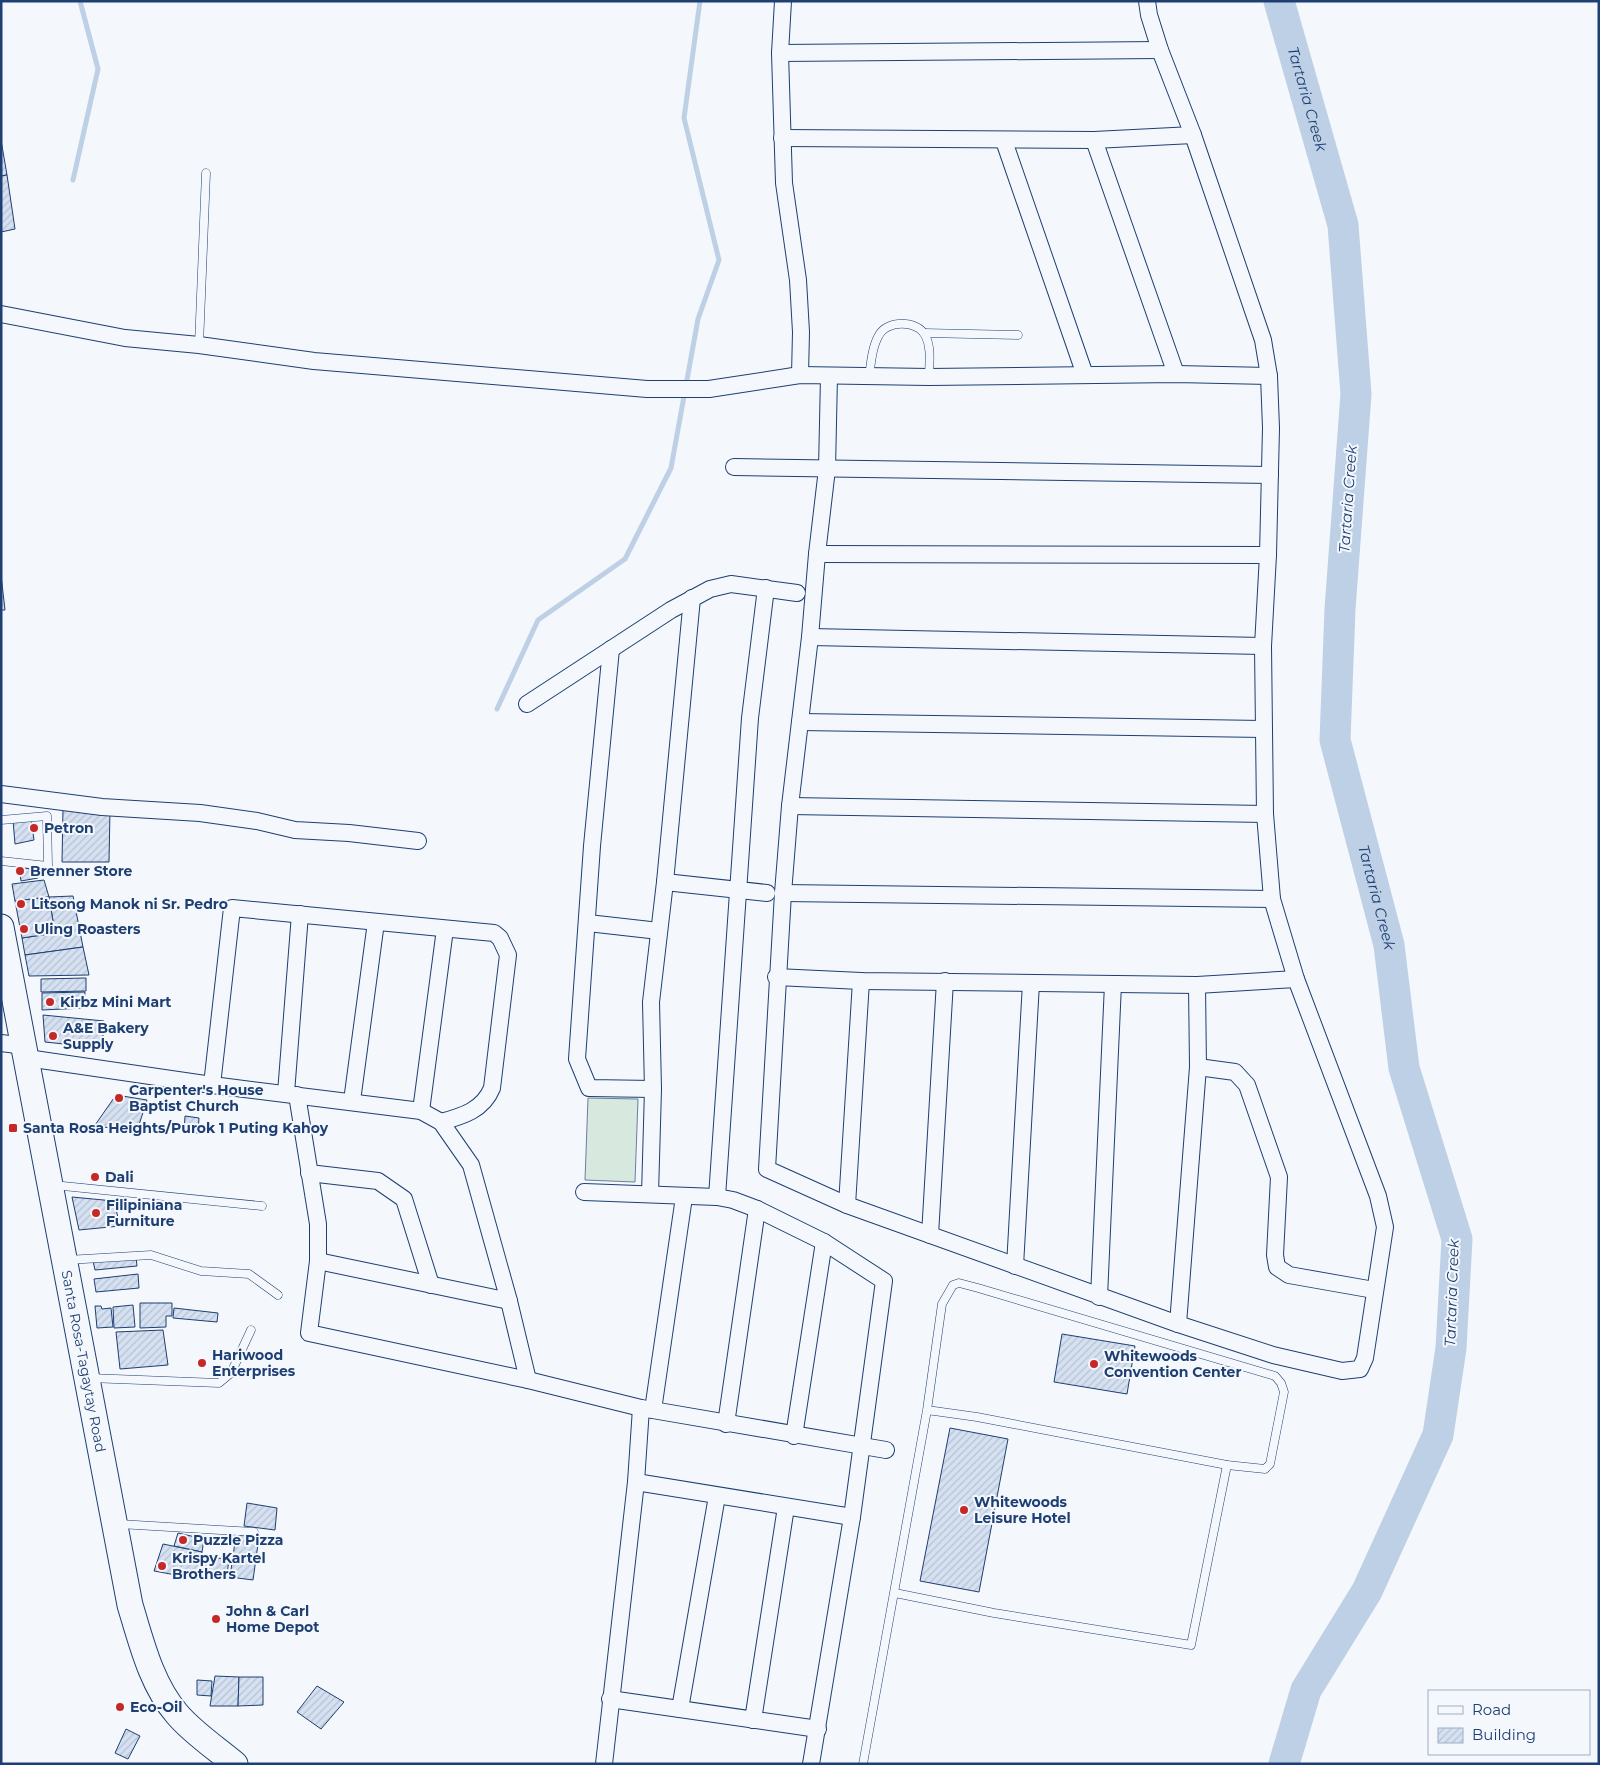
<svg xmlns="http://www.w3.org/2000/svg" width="1600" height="1765" viewBox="0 0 1600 1765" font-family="Montserrat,sans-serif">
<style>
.garden{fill:#d7e8df;stroke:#687fa3}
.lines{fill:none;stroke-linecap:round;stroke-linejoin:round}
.stream{stroke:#bed0e5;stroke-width:5}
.river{stroke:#bed0e5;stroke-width:31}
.building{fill:url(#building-hatch);stroke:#1d3f73}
.service-casing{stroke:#1d3f73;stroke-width:9}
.minor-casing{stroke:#1d3f73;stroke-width:18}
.primary-casing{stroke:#1d3f73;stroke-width:27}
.service{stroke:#f4f7fb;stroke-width:8}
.minor{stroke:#f4f7fb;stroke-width:16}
.primary{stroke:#f4f7fb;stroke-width:25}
.poi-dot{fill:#c62828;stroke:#f4f7fb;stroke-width:2}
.labels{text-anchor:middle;stroke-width:4;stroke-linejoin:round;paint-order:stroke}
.poi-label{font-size:14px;font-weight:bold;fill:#1d3f73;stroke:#f4f7fb;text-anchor:start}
.street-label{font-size:14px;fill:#1d3f73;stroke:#f4f7fb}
.water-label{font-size:15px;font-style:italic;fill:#1d3f73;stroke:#f4f7fb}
</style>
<defs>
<pattern id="building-hatch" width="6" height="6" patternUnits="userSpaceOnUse" patternTransform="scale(1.25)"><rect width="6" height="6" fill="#d5e0f0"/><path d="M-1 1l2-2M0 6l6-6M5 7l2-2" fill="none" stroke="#b6c1d1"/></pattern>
</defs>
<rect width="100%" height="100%" fill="#f4f7fb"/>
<polygon class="garden" points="588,1098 638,1099 635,1182 585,1180"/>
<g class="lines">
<g class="stream">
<polyline points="73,180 98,69 80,1"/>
<polyline points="497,709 538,620 625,559 671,468 698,319 719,260 684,118 700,1"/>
</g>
<path class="river" id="s1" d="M 1279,1 L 1343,225 L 1356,394 L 1340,609 L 1335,740 L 1389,945 L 1404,1068 L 1457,1239 L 1451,1348 L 1438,1435 L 1367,1591 L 1306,1690 L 1284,1764"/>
</g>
<g class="building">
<polygon points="1,140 7,175 1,176"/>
<polygon points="7,175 15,229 1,232 1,176"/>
<polygon points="1,575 5,610 1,610"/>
<polygon points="63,809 110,810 109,862 62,862"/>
<polygon points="31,818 34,840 15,844 13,820"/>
<polygon points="19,867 36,870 38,878 21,881"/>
<polygon points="44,880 49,897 15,901 12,884"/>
<polygon points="73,896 83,947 25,955 22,938 55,933 49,897"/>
<polygon points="49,897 55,933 22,938 15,901"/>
<polygon points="83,947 89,975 29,976 25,955"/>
<polygon points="86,978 86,991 41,992 41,979"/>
<polygon points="85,992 84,1008 42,1010 42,993"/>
<polygon points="43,1015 104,1021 102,1048 45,1042"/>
<polygon points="116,1095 147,1100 137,1131 103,1127 100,1131 93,1128"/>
<polygon points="185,1116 199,1118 198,1133 184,1132"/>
<polygon points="72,1197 114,1201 120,1226 79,1230"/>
<polygon points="136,1257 137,1266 95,1270 93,1261"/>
<polygon points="138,1274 139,1288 96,1292 94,1279"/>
<polygon points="140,1303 172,1303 172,1316 166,1316 166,1327 140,1328"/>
<polygon points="133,1305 135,1327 114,1328 113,1307"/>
<polygon points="95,1306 101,1306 102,1309 111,1308 113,1327 97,1328"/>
<polygon points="174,1308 218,1313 217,1322 173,1318"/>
<polygon points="163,1330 168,1365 120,1369 116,1332"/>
<polygon points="1062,1334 1135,1346 1127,1394 1054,1382"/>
<polygon points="950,1428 1008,1439 979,1592 920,1581"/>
<polygon points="247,1503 277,1508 275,1530 244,1526"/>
<polygon points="178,1533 204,1539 202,1552 174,1546"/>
<polygon points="236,1535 259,1537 253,1580 230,1577"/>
<polygon points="163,1544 202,1552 198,1579 154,1571"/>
<polygon points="204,1557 229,1559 227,1575 202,1573"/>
<polygon points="215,1676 239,1677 238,1706 210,1706"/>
<polygon points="239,1677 263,1677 263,1705 238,1706"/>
<polygon points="197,1680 212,1681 211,1696 197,1695"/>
<polygon points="317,1686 344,1702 321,1729 297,1712"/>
<polygon points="126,1729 140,1736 128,1759 115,1753"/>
</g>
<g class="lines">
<defs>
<g id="service">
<polyline points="924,333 1018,335"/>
<polyline points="199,345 206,173"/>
<path d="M 869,377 C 871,363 872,347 879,335 C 887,320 917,320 925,335 C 932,348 929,364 929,377"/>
<polyline points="1,820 47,816 48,866 1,861"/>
<polyline points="53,1185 262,1206"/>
<polyline points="67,1260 151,1255 201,1271 249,1274 278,1295"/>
<polyline points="89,1378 219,1383 231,1373 251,1330"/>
<polyline points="119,1524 254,1532"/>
<polyline points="895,1593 994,1613 1191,1645 1227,1465"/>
<polyline points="863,1764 927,1410 942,1304 953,1285 959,1283 978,1288 1275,1376 1281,1383 1284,1392 1270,1464 1265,1469 1227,1465 977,1417 927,1410"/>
</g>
<g id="minor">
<polyline points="783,1 780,53 784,183 798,280 801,332 800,375"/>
<polyline points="780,53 1160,50"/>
<polyline points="782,138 1094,140 1193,135"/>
<polyline points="1094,140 1176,374"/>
<polyline points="1004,141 1085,375"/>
<polyline points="1,314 125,338 199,345 314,361 647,389 709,389 800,375 929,377 1176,374 1269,376"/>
<polyline points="829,376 827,469 817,554 810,637 790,806 783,893 767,1169 847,1205 1178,1324 1273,1355 1342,1371 1360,1369 1365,1358 1385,1227 1378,1196 1296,979 1272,899 1265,814 1263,646 1268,555 1271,428 1269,376 1263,340 1193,135 1160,50 1149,15 1147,1"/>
<polyline points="734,467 1270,475"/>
<polyline points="817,554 1268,555"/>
<polyline points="810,637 1263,646"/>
<polyline points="611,649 592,846 577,1059 589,1088 653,1089"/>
<polyline points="527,704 671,610 710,589 731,584 797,593"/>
<polyline points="800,722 1263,729"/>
<polyline points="1,794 102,807 200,813 257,821 295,830 349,833 418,841"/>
<polyline points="790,806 1265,814"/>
<polyline points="665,882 767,893"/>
<polyline points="783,893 1272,899"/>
<polyline points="588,923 659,931"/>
<polyline points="776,977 861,981 1197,985 1296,979"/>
<polyline points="1,1043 25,1046"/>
<polyline points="27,1058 212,1085 421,1111 441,1122 471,1165 509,1301 528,1380"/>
<polyline points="1198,1067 1235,1072 1247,1085 1279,1177 1275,1255 1277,1267 1289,1275 1374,1290"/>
<path d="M 212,1085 L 232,908 L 494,933 L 500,938 L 508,955 L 492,1088 C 483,1110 463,1116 441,1122"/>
<polyline points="286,1093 300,914"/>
<polyline points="297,1095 318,1224 318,1261 309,1333 528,1380 641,1408 886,1450"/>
<polyline points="352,1101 376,922"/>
<polyline points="421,1111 445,929"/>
<polyline points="309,1173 378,1181 404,1199 431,1285"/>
<polyline points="584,1192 717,1197 733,1200 757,1209 824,1242 884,1281 852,1517 811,1764"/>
<polyline points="650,1194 653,1089 651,1002 665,882 692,598"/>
<polyline points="717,1197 750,718 766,588"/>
<polyline points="847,1205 861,981"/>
<polyline points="930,1235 945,981"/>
<polyline points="318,1261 509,1301"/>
<polyline points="1015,1266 1031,983"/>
<polyline points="1099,1297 1113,984"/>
<polyline points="1178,1324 1198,1067 1197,985"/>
<polyline points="653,1410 684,1197"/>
<polyline points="726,1424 757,1209"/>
<polyline points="794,1436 824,1242"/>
<polyline points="636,1482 852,1517"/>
<polyline points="610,1699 818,1729"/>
<polyline points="680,1709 717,1496"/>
<polyline points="753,1720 786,1507"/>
<polyline points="604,1764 636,1482 641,1408"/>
</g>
<g id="primary">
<path id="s2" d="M 1,927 L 130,1605 C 141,1641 151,1684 177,1714 C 193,1733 216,1748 235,1764"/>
</g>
</defs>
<use href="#service" class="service-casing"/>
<use href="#minor" class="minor-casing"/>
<use href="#primary" class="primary-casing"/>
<use href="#service" class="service"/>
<use href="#minor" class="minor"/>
<use href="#primary" class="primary"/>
</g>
<g class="poi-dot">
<circle cx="34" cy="828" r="5"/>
<circle cx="20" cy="871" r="5"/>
<circle cx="21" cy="904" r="5"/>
<circle cx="24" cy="929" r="5"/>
<circle cx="50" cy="1002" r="5"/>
<circle cx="53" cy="1036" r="5"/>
<circle cx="119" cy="1098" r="5"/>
<rect x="8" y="1123" width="10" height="10" rx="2.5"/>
<circle cx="95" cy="1177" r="5"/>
<circle cx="96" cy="1213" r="5"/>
<circle cx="202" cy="1363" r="5"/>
<circle cx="1094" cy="1364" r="5"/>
<circle cx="964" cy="1510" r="5"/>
<circle cx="183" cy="1540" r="5"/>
<circle cx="162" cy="1566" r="5"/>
<circle cx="216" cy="1619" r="5"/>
<circle cx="120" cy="1707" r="5"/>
</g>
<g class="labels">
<g class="poi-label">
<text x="44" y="833">Petron</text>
<text x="30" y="876">Brenner Store</text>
<text x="31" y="909">Litsong Manok ni Sr. Pedro</text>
<text x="34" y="934">Uling Roasters</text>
<text x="60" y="1007">Kirbz Mini Mart</text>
<text x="63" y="1033">A&amp;E Bakery<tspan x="63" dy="16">Supply</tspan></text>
<text x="129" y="1095">Carpenter's House<tspan x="129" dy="16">Baptist Church</tspan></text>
<text x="23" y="1133">Santa Rosa Heights/Purok 1 Puting Kahoy</text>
<text x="105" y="1182">Dali</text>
<text x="106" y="1210">Filipiniana<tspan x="106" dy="16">Furniture</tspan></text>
<text x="212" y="1360">Hariwood<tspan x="212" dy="16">Enterprises</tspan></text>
<text x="1104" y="1361">Whitewoods<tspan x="1104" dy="16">Convention Center</tspan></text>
<text x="974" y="1507">Whitewoods<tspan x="974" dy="16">Leisure Hotel</tspan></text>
<text x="193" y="1545">Puzzle Pizza</text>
<text x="172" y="1563">Krispy Kartel<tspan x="172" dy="16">Brothers</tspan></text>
<text x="226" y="1616">John &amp; Carl<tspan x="226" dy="16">Home Depot</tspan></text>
<text x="130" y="1712">Eco-Oil</text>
</g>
<g class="street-label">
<text dy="5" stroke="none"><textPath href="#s2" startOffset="442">Santa Rosa-Tagaytay Road</textPath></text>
</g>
<g class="water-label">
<text dy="5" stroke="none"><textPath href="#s1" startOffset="102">Tartaria Creek</textPath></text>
<text transform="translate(1348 499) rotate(-86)" y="5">Tartaria Creek</text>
<text dy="5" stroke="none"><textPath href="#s1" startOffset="912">Tartaria Creek</textPath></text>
<text transform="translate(1452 1293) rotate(-88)" y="5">Tartaria Creek</text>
</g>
</g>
<rect width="1600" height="1765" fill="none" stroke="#1d3f73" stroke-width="5"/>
<rect x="1428" y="1690" width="162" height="65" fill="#f4f7fb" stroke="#9eadc5"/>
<rect x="1438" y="1706" width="25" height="8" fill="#f4f7fb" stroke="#9eadc5"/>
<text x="1472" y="1715" font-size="15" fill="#1d3f73">Road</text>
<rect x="1438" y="1728" width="25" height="15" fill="url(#building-hatch)" stroke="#9eadc5"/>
<text x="1472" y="1740" font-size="15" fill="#1d3f73">Building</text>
</svg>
